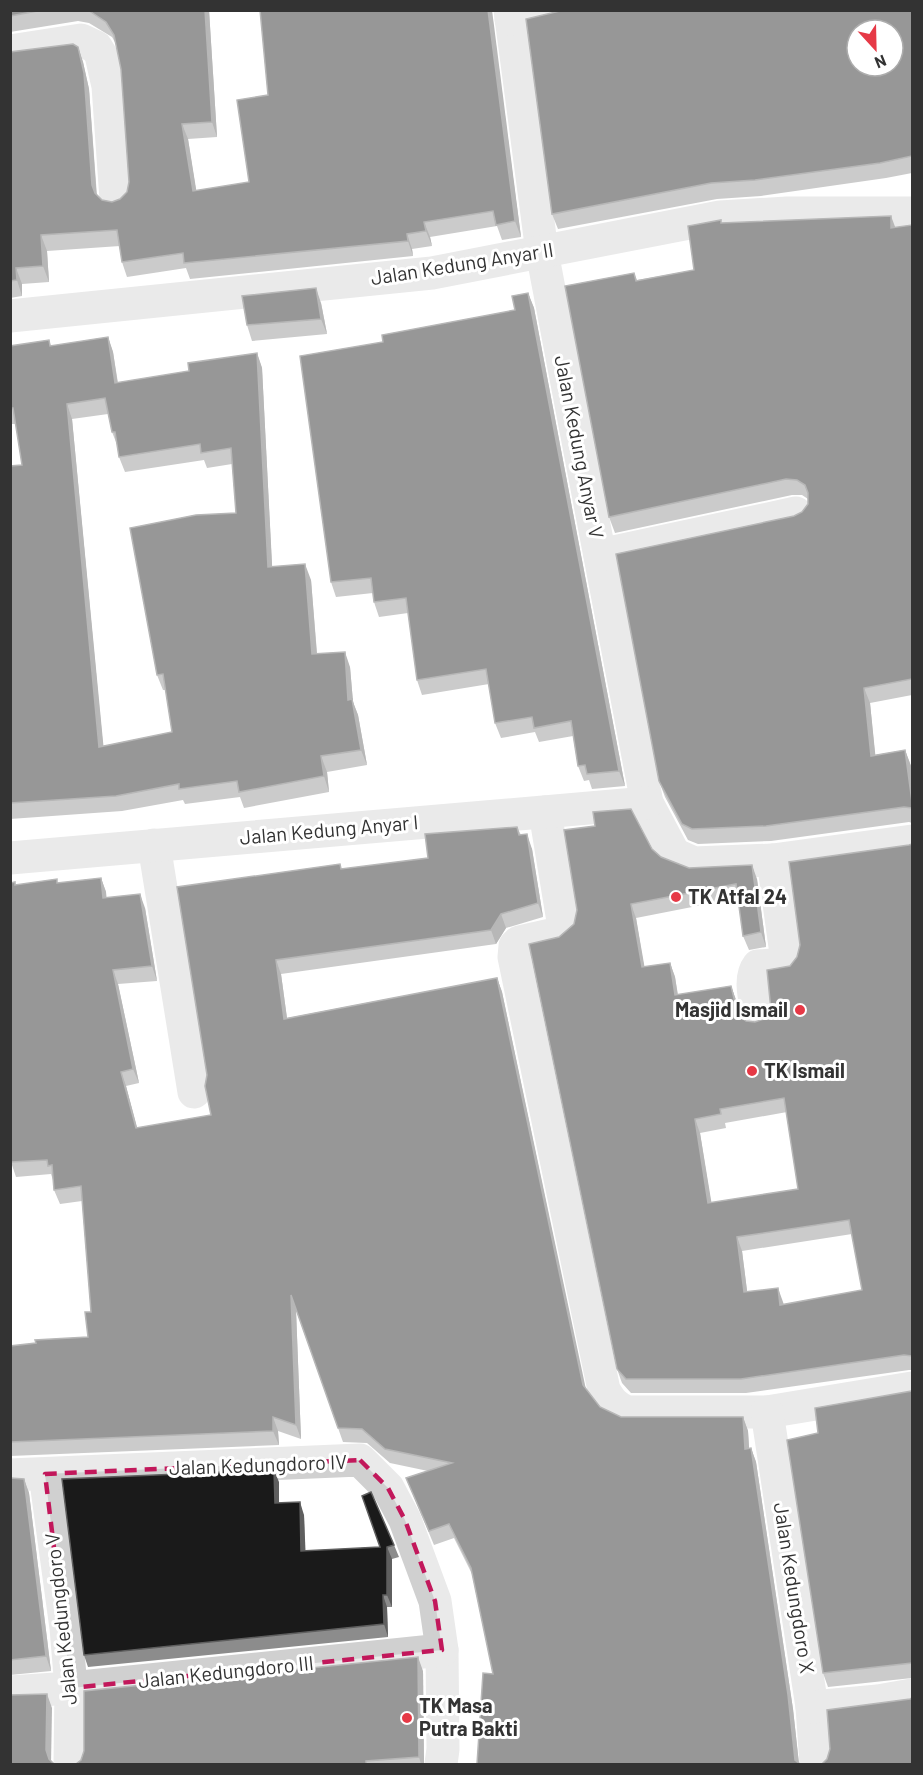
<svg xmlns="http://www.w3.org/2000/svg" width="923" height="1775" viewBox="0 0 923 1775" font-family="Barlow,sans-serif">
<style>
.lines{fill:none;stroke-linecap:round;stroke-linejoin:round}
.street{stroke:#d0d0d0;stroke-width:33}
.wall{fill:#8c8c8c;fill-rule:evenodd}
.shaded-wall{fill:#5f5f5f}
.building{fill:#1a1a1a;stroke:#5f5f5f;stroke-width:1.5;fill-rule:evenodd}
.marked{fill:none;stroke:#c2185b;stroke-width:4.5;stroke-dasharray:12 8;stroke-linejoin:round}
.poi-dot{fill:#e63946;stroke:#fff;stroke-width:2}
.labels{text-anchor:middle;stroke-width:6;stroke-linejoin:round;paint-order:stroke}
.street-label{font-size:20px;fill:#333;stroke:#fff}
.poi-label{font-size:20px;font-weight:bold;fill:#333;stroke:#fff;text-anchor:start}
</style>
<rect width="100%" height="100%" fill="#fff"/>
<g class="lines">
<g class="street">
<polyline points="510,10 542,252 647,803 674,854 694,863 773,860 912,841"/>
<polyline points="511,19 564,10"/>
<polyline points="10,51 81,40 96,47 101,55 108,86 116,199"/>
<polyline points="10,316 432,273 720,217 787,213 912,213"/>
<polyline points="600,555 796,513"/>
<path d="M 545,812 L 564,927 L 559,933 L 519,942 L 515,946 L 514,957 L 604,1390 C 610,1401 615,1407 627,1412 L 767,1412 L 912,1388"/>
<polyline points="154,845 194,1092"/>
<polyline points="10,858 647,803"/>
<path d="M 758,1018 C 756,1003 748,979 758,966 L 785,964 L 787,961 L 773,860"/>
<polyline points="767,1412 812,1707 816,1764"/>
<polyline points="45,1474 66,1628 71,1688 70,1764"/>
<polyline points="10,1475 360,1460 388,1488 405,1520 435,1601 442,1650 443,1749 441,1764"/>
<polyline points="10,1692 71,1688 442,1650"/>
<polyline points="812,1707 878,1701 912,1695"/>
</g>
</g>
<g class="wall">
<polygon points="10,10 209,10 217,137 188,139 196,191 249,182 268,95 491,12 521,237 502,240 497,226 430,237 432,246 412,249 413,256 190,279 186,268 127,277 122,262 120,246 47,251 49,282 22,284 22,296 10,298 10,52 78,47 83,62 89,89 97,196 102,200 112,202 120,199 127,192 129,182 121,69 116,44 112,37 89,23 78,21 10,32"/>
<polygon points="912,10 912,173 886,178 761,196 717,199 558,229 552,214"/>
<polygon points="722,223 895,228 912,225 912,695 870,703 875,755 905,750 911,766 912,777 912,823 909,822 771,841 698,844 688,840 665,797 659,781 794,516 802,512 808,504 808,499 802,495 792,495 615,533 609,517 634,273 637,280 694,270"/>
<polygon points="528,293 534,308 625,786 592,789 589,780 584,781 578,766 573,736 539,742 535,732 501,738 495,723 489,684 422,695 417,680 408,613 379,617 374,602 373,593 336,597 331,582 383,342 515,310"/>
<polygon points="321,303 327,334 252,341 247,325"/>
<path d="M 108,337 L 113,352 L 118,383 L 189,371 L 257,353 L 262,368 L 272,567 L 311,580 L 317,653 L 350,667 L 353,702 L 358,715 L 367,765 L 327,772 L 329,792 L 244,808 L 240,797 L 185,804 L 183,800 L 122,811 L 10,819 L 10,466 L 22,465 L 16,424 L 10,424 L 10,346 L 49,340 L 51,346 ZM 108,414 L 112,432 L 118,447 L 119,457 L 125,472 L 204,460 L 207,468 L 232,464 L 236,513 L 157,675 L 163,690 L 166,690 L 172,732 L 103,746 L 72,419 Z"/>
<polygon points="517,827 521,835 532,849 543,917 506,928 496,944 281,974 287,1018 497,978 502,992 585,1389 600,1407 621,1417 743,1417 748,1431 749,1448 751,1448 756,1462 793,1709 799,1764 493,1674 472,1574 454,1538 434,1545 406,1478 428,1471 390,1463 367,1443 343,1442 296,1310 301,1439 278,1431 279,1445 10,1456 10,1346 88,1337 91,1312 82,1201 60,1204 54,1190 53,1180 51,1174 16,1177 11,1162 15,882 16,885 58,883 101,878 106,892 106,898 145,908 157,981 118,984 139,1083 126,1086 137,1128 211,1115 207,1075 177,887 342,869 428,858"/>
<path d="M 912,844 L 912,1370 L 909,1370 L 746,1393 L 631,1393 L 622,1383 L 617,1369 L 559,937 L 574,924 L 652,849 L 661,857 L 689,868 L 757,879 L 766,947 L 749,950 L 743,936 L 738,898 L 636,918 L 644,967 L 670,963 L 675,977 L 678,995 L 731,986 L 736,1000 L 740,1017 L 746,1021 L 755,1022 L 764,1019 L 771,1010 L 790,966 L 909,845 ZM 787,1112 L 798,1189 L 711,1203 L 700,1133 L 726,1128 L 725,1123 ZM 852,1234 L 862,1290 L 784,1305 L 783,1302 L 747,1291 L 742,1251 Z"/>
<polygon points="912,1391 912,1678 828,1687 823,1673 818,1433"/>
<polygon points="10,1478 24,1479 29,1493 51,1671 10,1675"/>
<polygon points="279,1482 279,1503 304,1515 305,1551 380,1547 394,1545 399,1557 392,1559 392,1607 387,1607 388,1637 88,1667 84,1655"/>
<polygon points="423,1671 424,1764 76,1764"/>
</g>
<g class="shaded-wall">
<polygon points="205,10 209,10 217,137 212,122"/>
<polygon points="488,10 492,10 521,237 515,221"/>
<polygon points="78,47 83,62 89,89 97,201 92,185"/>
<polygon points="182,124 188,139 199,207 193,191"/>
<polygon points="891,216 897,232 891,228"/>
<polygon points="424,222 430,237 432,246 426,231"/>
<polygon points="407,234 412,249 413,256 408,241"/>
<polygon points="41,235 47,251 49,282 43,266"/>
<polygon points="16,268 22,284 22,296 17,280"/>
<polygon points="316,288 321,303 327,334 321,319"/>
<polygon points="528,293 534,308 625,786 619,771"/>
<polygon points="108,337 113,352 120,399 115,383"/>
<polygon points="257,353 262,368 273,583 268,567"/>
<polygon points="67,404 72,419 105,762 99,747"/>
<polygon points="305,564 311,580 318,669 312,654"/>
<polygon points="345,652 350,667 353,702 358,715 367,765 361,750 348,700"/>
<polygon points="864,688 870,703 877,771 871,756"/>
<polygon points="905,750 911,766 912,777 912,802"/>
<polygon points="321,756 327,772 329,792 324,776"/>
<polygon points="527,834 532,849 543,917 538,903"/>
<polygon points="752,865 757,879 766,947 761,932"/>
<polygon points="101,878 106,892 108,912 103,898"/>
<polygon points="140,894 145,908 157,981 152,966"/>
<polygon points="631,904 636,918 647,981 642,967"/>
<polygon points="501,914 506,928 496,944 491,930"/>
<polygon points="276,960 281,974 289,1033 284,1019"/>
<polygon points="670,963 675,977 680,1010 675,995"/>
<polygon points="113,970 118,984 139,1083 133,1069"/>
<polygon points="497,978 502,992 588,1399 583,1385"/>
<polygon points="731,986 736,1000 743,1029 738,1015"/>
<polygon points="121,1072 126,1086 141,1142 136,1128"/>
<polygon points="695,1119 700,1133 714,1218 708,1203"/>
<polygon points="737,1237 742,1251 749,1306 744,1292"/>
<polygon points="778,1288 783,1302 785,1320 780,1305"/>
<polygon points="291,1295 296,1310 301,1439 296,1425"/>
<polygon points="273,1417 278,1431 279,1445 273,1431"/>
<polygon points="743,1417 748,1431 750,1464 745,1449"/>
<polygon points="751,1448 756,1462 793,1709 799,1764 795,1760"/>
<polygon points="274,1470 279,1482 279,1515 275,1503"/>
<polygon points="24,1479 29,1493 51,1671 46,1656"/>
<polygon points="300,1502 304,1515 306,1563 301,1551"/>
<polygon points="387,1547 392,1559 392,1607 387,1595"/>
<polygon points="383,1595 387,1607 388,1637 384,1624"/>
<polygon points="418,1657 423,1671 424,1764 421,1764 419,1757"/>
<polygon points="47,1694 52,1708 51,1764 46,1750"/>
</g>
<g class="building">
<polygon points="10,10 43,10 10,16"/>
<polygon points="88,10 205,10 212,122 182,124 193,191 249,182 237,100 268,95 260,10 488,10 515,221 496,225 493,211 424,222 426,231 407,234 408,241 184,263 183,253 122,262 117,230 41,235 43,266 16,268 17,280 10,281 10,52 73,44 78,47 84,73 92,185 95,193 102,200 112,202 120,199 127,192 129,182 121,69 114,35 106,22"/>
<path d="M 564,10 L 912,10 L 912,156 L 880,163 L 755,180 L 711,183 L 552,214 L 526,19 ZM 857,30 L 893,30 L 893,66 L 857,66 Z"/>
<polygon points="891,216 891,228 912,225 912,679 864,688 871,756 905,750 912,802 912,808 904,807 766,826 692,829 682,824 659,781 616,554 794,516 802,512 808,504 808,493 805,485 797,480 786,479 609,517 565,286 634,273 636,281 694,270 688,226 721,220 721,223"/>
<polygon points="316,288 321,319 247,325 242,296"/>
<polygon points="528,293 619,771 587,774 585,765 578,766 571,721 534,728 532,717 495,723 486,669 417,680 406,598 374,602 371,578 331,582 300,356 383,342 382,335 515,310 512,296"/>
<path d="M 108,337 L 115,383 L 189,371 L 188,363 L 257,353 L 268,567 L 305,564 L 312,654 L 345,652 L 348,700 L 352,699 L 361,750 L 321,756 L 324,776 L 239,792 L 237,781 L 179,789 L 179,784 L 116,796 L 10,803 L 10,466 L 22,465 L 13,408 L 10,408 L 10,346 L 49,340 L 50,346 ZM 105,398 L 112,432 L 115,432 L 119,457 L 200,444 L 201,453 L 231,448 L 236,513 L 196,515 L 130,528 L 157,675 L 163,674 L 172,732 L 99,747 L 67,404 Z"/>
<path d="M 631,809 L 652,849 L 661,857 L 689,868 L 752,865 L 761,932 L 743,936 L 736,884 L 631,904 L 642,967 L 670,963 L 675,995 L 731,986 L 738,1015 L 746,1021 L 755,1022 L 764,1019 L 771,1010 L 767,970 L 790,966 L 797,957 L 800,945 L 789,862 L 909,845 L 912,844 L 912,1356 L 904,1355 L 741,1379 L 626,1379 L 617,1369 L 529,944 L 559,937 L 574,924 L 577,910 L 564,830 L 595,826 L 593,812 ZM 784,1098 L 798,1189 L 708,1203 L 695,1119 L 721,1114 L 720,1109 ZM 849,1220 L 862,1290 L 780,1305 L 778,1288 L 744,1292 L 737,1237 Z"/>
<polygon points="517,827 519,835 527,834 538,903 501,914 491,930 276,960 284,1019 497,978 583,1385 600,1407 621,1417 743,1417 745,1449 751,1448 788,1695 795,1760 800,1764 477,1764 483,1673 493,1674 471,1568 449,1524 429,1531 406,1478 452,1463 385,1449 362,1429 338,1428 291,1295 296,1425 273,1417 273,1431 10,1442 10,1346 36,1343 35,1340 88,1337 85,1312 91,1312 81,1186 54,1190 52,1165 48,1166 47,1160 11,1162 10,883 15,882 15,885 57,879 57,883 101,878 103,898 140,894 152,966 113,970 133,1069 121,1072 136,1128 211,1115 205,1086 207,1075 177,887 340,864 341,869 428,858 425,834"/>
<polygon points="912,1391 912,1663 823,1673 787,1440 818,1433 815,1408"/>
<polygon points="274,1470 275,1503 300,1502 301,1551 380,1547 362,1496 371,1492 394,1545 387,1547 387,1595 383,1595 384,1624 84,1655 62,1479"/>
<polygon points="10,1478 24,1479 46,1656 10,1660"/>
<polygon points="418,1657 419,1757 366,1761 366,1764 76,1764 81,1760 84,1751 84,1691"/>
<polygon points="47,1694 46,1750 49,1759 54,1764 10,1764 10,1695"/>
<polygon points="912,1698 912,1764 822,1764 827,1759 830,1749 827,1710 910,1699"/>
</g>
<path d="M0 0H923V1775H0ZM 360,1460 L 388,1488 L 405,1520 L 435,1601 L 442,1650 L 71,1688 L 45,1474 Z" fill="#fff" fill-opacity=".55" fill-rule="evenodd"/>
<path class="marked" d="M 360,1460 L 388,1488 L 405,1520 L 435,1601 L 442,1650 L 71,1688 L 45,1474 Z"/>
<g class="poi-dot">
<circle cx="676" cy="897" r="6"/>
<circle cx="800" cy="1010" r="6"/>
<circle cx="752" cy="1071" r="6"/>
<circle cx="407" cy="1718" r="6"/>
</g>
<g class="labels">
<g class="street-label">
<text transform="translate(462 264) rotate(-9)" y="7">Jalan Kedung Anyar II</text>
<text transform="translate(579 447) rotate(79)" y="7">Jalan Kedung Anyar V</text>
<text transform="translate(329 830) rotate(-5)" y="7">Jalan Kedung Anyar I</text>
<text transform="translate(258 1465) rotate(-2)" y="7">Jalan Kedungdoro IV</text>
<text transform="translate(794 1588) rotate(81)" y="7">Jalan Kedungdoro X</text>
<text transform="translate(61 1619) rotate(-96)" y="7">Jalan Kedungdoro V</text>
<text transform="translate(226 1672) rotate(-6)" y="7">Jalan Kedungdoro III</text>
</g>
<g class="poi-label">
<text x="688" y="904">TK Atfal 24</text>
<text x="788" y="1017" text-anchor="end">Masjid Ismail</text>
<text x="764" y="1078">TK Ismail</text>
<text x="419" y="1713">TK Masa<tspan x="419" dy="23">Putra Bakti</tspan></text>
</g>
</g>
<rect width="923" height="1775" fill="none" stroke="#333333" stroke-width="24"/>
<g transform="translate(875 48) rotate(158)"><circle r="28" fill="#ffffff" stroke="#adadad" stroke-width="1.5"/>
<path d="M0-4.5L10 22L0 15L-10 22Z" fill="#e63946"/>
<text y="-9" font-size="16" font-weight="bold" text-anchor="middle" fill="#333333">N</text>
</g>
</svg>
